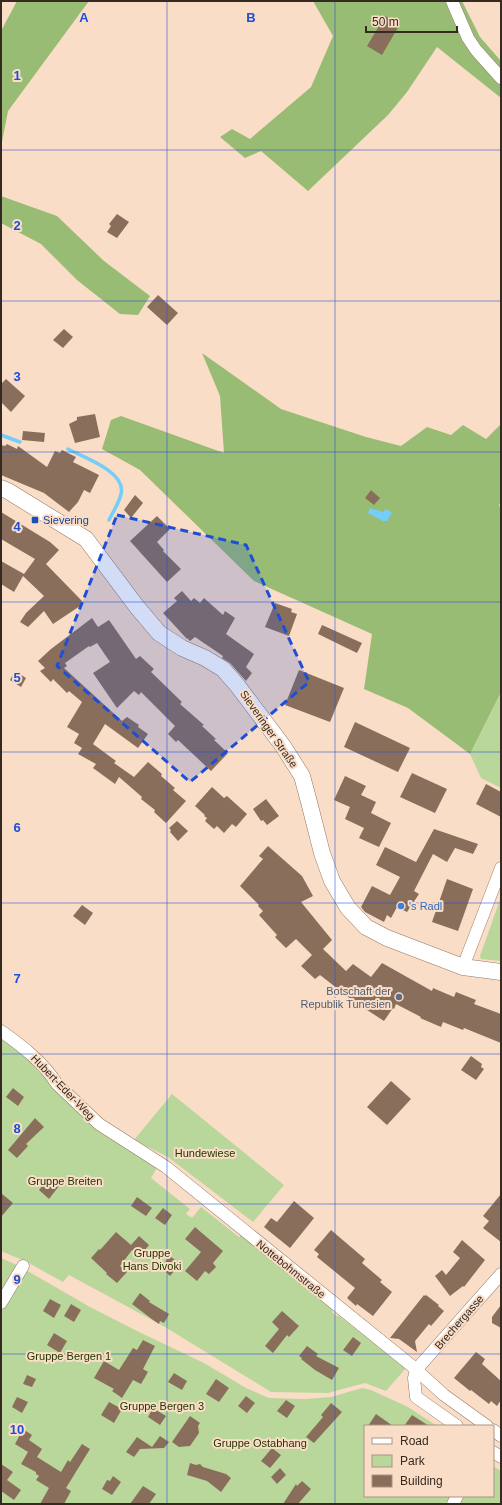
<svg xmlns="http://www.w3.org/2000/svg" width="502" height="1505" viewBox="0 0 502 1505" font-family="Helvetica,sans-serif">
<style>
.green{fill:#b9d79b}
.forest{fill:#99bc74}
.water{fill:#75cdf9}
.lines{fill:none;stroke-linecap:round;stroke-linejoin:round}
.stream{stroke:#75cdf9;stroke-width:3.5}
.building{fill:#896f5b}
.minor-casing{stroke:#927864;stroke-width:13}
.major-casing{stroke:#927864;stroke-width:17}
.minor{stroke:#fff;stroke-width:12}
.major{stroke:#fff;stroke-width:16}
.marked{fill:#1d4ed8;fill-opacity:0.2;stroke:#1d4ed8;stroke-width:3;stroke-dasharray:8 5;stroke-linejoin:round}
.grid{fill:none;stroke:#1d4ed8;stroke-width:1;stroke-opacity:0.55}
.transit-dot{fill:#1a4fb4;stroke:#faddc6;stroke-width:1.5}
.shop-dot{fill:#3f7fe0;stroke:#faddc6;stroke-width:1.5}
.service-dot{fill:#5c6f8a;stroke:#faddc6;stroke-width:1.5}
.labels{text-anchor:middle;stroke-width:4;stroke-linejoin:round;paint-order:stroke}
.transit-label{font-size:11px;fill:#164399;stroke:#faddc6;text-anchor:start}
.street-label{font-size:11px;fill:#352a21;stroke:#faddc6}
.shop-label{font-size:11px;fill:#366cbe;stroke:#faddc6;text-anchor:start}
.service-label{font-size:11px;fill:#4e5e75;stroke:#faddc6;text-anchor:end}
.park-label{font-size:11px;fill:#223802;stroke:#faddc6}
.grid-label{font-size:13px;text-anchor:middle;font-weight:bold;fill:#1d4ed8;stroke:#faddc6;stroke-width:4;stroke-linejoin:round;paint-order:stroke}
</style>
<rect width="100%" height="100%" fill="#faddc6"/>
<g class="green">
<polygon points="501,692 501,788 481,778 470,754"/>
<polygon points="501,897 501,961 481,959 480,956"/>
<polygon points="1,1035 158,1166 151,1178 190,1209 186,1214 192,1218 201,1207 239,1237 242,1234 333,1310 332,1312 337,1316 339,1316 406,1368 386,1391 365,1383 328,1393 271,1392 165,1327 69,1275 63,1282 27,1262 1,1251"/>
<polygon points="172,1094 284,1185 253,1222 168,1157 134,1140"/>
<polygon points="1,1258 19,1266 90,1307 139,1332 204,1363 246,1388 269,1398 305,1399 331,1397 362,1388 371,1390 408,1407 437,1426 365,1426 365,1496 493,1496 493,1466 501,1471 501,1504 1,1504"/>
</g>
<g class="forest">
<polygon points="17,1 89,1 8,111 1,147 1,31"/>
<polygon points="313,1 462,1 480,37 501,61 501,98 437,47 407,92 388,115 308,191 261,151 245,158 220,137 232,129 250,139 311,87 333,36"/>
<polygon points="1,196 57,216 104,261 150,296 138,315 120,314 77,280 41,244 1,223"/>
<polygon points="202,353 281,409 366,437 401,446 427,427 451,435 463,425 486,439 501,424 501,501 499,505 501,509 501,692 470,754 408,708 364,689 372,634 254,581 140,470 102,449 111,420 121,416 224,453 220,396"/>
</g>
<polygon class="water" points="370,508 383,512 386,509 392,513 387,521 383,521 368,513"/>
<g class="lines">
<g class="stream">
<polyline points="1,435 20,442"/>
<path d="M 68,449 C 83,457 127,472 121,494 C 119,503 113,512 109,520"/>
</g>
</g>
<g class="building">
<polygon points="385,16 400,24 382,55 367,46"/>
<polygon points="117,214 129,222 117,238 107,232 111,226 109,224"/>
<polygon points="158,295 178,313 167,325 147,307"/>
<polygon points="64,329 73,337 63,348 53,340"/>
<polygon points="6,379 25,396 11,412 1,402 1,384"/>
<polygon points="95,414 100,437 75,443 69,424 77,420 77,417"/>
<polygon points="23,431 45,433 44,442 22,440"/>
<polygon points="7,444 17,449 18,446 47,467 55,451 60,453 62,450 76,457 73,462 99,475 90,493 84,490 78,502 69,512 44,493 1,475 1,445 5,446"/>
<polygon points="371,490 380,498 374,505 365,498"/>
<polygon points="135,495 143,503 131,518 124,510"/>
<polygon points="1,512 50,542 59,550 46,564 82,601 81,602 83,604 53,624 44,611 28,627 20,622 26,613 44,596 23,576 14,592 1,584 1,561 24,574 35,559 1,539"/>
<polygon points="157,516 170,529 157,542 164,550 163,551 181,569 167,582 130,541"/>
<polygon points="182,591 191,601 194,598 200,603 204,598 223,615 225,611 235,618 226,634 254,654 246,667 252,673 246,681 230,663 222,658 223,656 195,637 190,641 187,638 187,639 163,613 177,601 174,598"/>
<polygon points="275,603 292,609 291,612 297,614 289,636 265,627"/>
<polygon points="92,618 98,627 109,620 136,659 140,656 154,669 151,672 182,702 180,704 204,725 202,726 216,739 214,740 228,753 211,771 178,740 176,742 168,734 175,726 141,692 139,695 134,691 117,708 93,673 110,662 97,643 90,647 89,646 65,663 67,666 64,668 122,721 127,717 139,725 138,727 148,734 138,748 105,724 93,744 116,761 114,763 134,777 148,762 162,774 161,776 175,788 173,790 186,801 166,823 154,812 155,810 141,799 142,797 119,777 115,784 93,768 96,764 78,754 82,748 74,743 79,734 67,727 82,702 69,691 67,693 53,679 51,682 40,671 45,668 38,661 51,649"/>
<polygon points="322,625 362,643 357,653 318,634"/>
<polygon points="299,670 344,688 330,722 285,705"/>
<polygon points="15,671 26,678 21,687 10,680"/>
<polygon points="355,722 410,748 398,772 344,747"/>
<polygon points="412,773 447,789 435,813 400,797"/>
<polygon points="345,776 366,786 361,795 376,802 371,813 391,823 379,847 359,838 364,828 345,819 350,807 334,800"/>
<polygon points="486,784 501,792 501,817 476,804"/>
<polygon points="212,787 224,798 227,796 247,814 236,827 232,824 224,833 217,826 214,829 205,821 207,818 204,816 205,815 195,806"/>
<polygon points="266,799 279,816 267,825 263,820 261,821 253,809"/>
<polygon points="177,821 188,831 178,841 170,832 171,830 169,828"/>
<polygon points="434,829 478,844 473,854 455,848 447,862 433,854 414,891 419,894 407,912 397,907 391,918 387,915 384,922 365,912 361,907 372,886 390,895 400,877 376,865 385,847 416,862"/>
<polygon points="268,846 302,876 313,896 301,902 332,940 323,949 346,971 353,964 371,977 382,963 432,991 433,988 454,997 456,992 476,1000 474,1004 501,1014 501,1043 464,1028 463,1030 443,1022 441,1027 420,1018 421,1017 396,1004 394,1009 393,1008 384,1021 361,1006 361,1007 320,975 315,979 301,966 312,955 296,939 286,948 275,937 277,935 259,915 263,911 258,906 259,905 240,886 263,859 259,856"/>
<polygon points="447,879 473,889 458,931 432,922"/>
<polygon points="82,905 93,913 85,925 73,916"/>
<polygon points="471,1056 482,1064 481,1067 484,1069 476,1080 461,1070"/>
<polygon points="391,1081 411,1099 387,1125 367,1107"/>
<polygon points="13,1088 24,1097 18,1106 6,1097"/>
<polygon points="35,1118 44,1127 26,1144 28,1146 17,1158 8,1150"/>
<polygon points="49,1178 59,1186 49,1199 39,1190"/>
<polygon points="1,1193 13,1203 1,1217"/>
<polygon points="501,1194 501,1242 483,1228 489,1221 483,1216"/>
<polygon points="137,1197 152,1208 146,1216 131,1206"/>
<polygon points="294,1201 314,1218 290,1248 264,1227 271,1218 277,1222"/>
<polygon points="163,1208 172,1215 165,1225 155,1218"/>
<polygon points="195,1227 223,1251 213,1263 216,1267 209,1274 205,1271 197,1281 185,1271 201,1252 185,1239"/>
<polygon points="331,1230 365,1259 362,1263 382,1280 380,1282 392,1292 373,1316 357,1304 356,1306 347,1298 355,1288 317,1257 319,1254 314,1250"/>
<polygon points="116,1232 131,1245 139,1236 149,1245 140,1256 132,1250 120,1266 127,1272 117,1283 106,1274 107,1273 91,1258 99,1249 100,1250"/>
<polygon points="462,1240 485,1260 464,1287 463,1286 450,1296 435,1276 442,1270 446,1275 460,1258 453,1252"/>
<polygon points="170,1256 180,1264 170,1276 161,1267"/>
<polygon points="140,1293 150,1301 149,1302 169,1314 164,1323 160,1321 159,1324 153,1320 132,1304"/>
<polygon points="424,1295 425,1296 426,1295 439,1305 438,1306 444,1311 431,1326 429,1324 415,1341 417,1352 399,1339 390,1338"/>
<polygon points="50,1299 61,1305 54,1318 43,1311"/>
<polygon points="71,1304 81,1310 74,1322 64,1316"/>
<polygon points="501,1305 501,1328 492,1323 492,1317"/>
<polygon points="282,1311 299,1326 289,1337 287,1335 273,1353 265,1346 279,1329 272,1322"/>
<polygon points="54,1333 67,1341 60,1353 47,1345"/>
<polygon points="353,1337 361,1343 352,1356 343,1350"/>
<polygon points="143,1340 155,1346 143,1369 148,1372 141,1384 133,1380 122,1398 112,1391 114,1389 94,1378 104,1361 119,1370 133,1348 137,1350"/>
<polygon points="307,1346 318,1354 316,1356 339,1368 332,1380 315,1370 301,1359 302,1358 299,1356"/>
<polygon points="476,1352 485,1359 482,1364 501,1381 501,1400 497,1406 491,1401 489,1404 471,1390 470,1391 454,1378"/>
<polygon points="174,1373 187,1381 182,1390 168,1382"/>
<polygon points="27,1375 36,1379 32,1387 23,1384"/>
<polygon points="216,1379 229,1388 219,1402 206,1394"/>
<polygon points="246,1396 255,1403 247,1413 238,1406"/>
<polygon points="17,1397 28,1402 22,1413 12,1407"/>
<polygon points="286,1400 295,1406 287,1418 277,1411"/>
<polygon points="109,1402 122,1409 114,1423 101,1415"/>
<polygon points="331,1403 342,1412 314,1443 306,1437 323,1417 321,1415"/>
<polygon points="153,1408 166,1416 160,1425 148,1417"/>
<polygon points="376,1414 393,1426 368,1426"/>
<polygon points="412,1415 429,1426 404,1426"/>
<polygon points="190,1416 200,1423 198,1426 199,1433 190,1446 179,1447 172,1442"/>
<polygon points="23,1429 32,1435 29,1440 42,1449 37,1457 61,1472 68,1460 70,1462 82,1444 90,1449 66,1488 71,1491 64,1504 40,1504 49,1488 36,1480 39,1476 36,1474 36,1472 21,1464 28,1452 15,1444"/>
<polygon points="160,1436 169,1442 164,1448 140,1449 134,1457 126,1452 137,1437 152,1447"/>
<polygon points="272,1448 281,1455 270,1468 261,1461"/>
<polygon points="190,1463 196,1465 200,1464 203,1467 226,1474 231,1478 221,1492 207,1481 187,1475"/>
<polygon points="1,1464 13,1472 7,1480 21,1490 14,1500 1,1491"/>
<polygon points="280,1468 286,1475 277,1484 271,1477"/>
<polygon points="113,1476 121,1482 112,1495 102,1489 107,1480 110,1481"/>
<polygon points="302,1481 311,1489 298,1504 283,1504 296,1484 297,1486"/>
<polygon points="143,1486 156,1494 149,1504 130,1504"/>
</g>
<g class="lines">
<defs>
<g id="minor">
<polyline points="452,1 468,38 476,50 501,78"/>
<polyline points="463,967 501,868"/>
<path d="M 1,1031 C 22,1046 43,1062 57,1084 L 99,1124 L 166,1167 L 412,1366 L 444,1395 L 487,1426"/>
<polyline points="1,1303 23,1266"/>
<polyline points="457,1426 416,1397 414,1378 416,1370 501,1274"/>
<polyline points="493,1430 501,1436"/>
<polyline points="493,1452 501,1457"/>
<polyline points="453,1504 457,1496"/>
</g>
<polyline id="major" points="1,488 8,491 86,539 137,607 159,633 182,648 205,658 223,669 237,685 283,746 302,776 309,802 322,853 332,881 348,908 366,927 387,938 463,967 501,972"/>
</defs>
<use href="#minor" class="minor-casing"/>
<use href="#major" class="major-casing"/>
<use href="#minor" class="minor"/>
<use href="#major" class="major"/>
</g>
<path class="marked" d="M 117,515 L 246,545 L 309,682 L 190,782 L 57,666 Z"/>
<path class="grid" d="M 167,1 L 167,1504M 335,1 L 335,1504M 1,150 L 501,150M 1,301 L 501,301M 1,452 L 501,452M 1,602 L 501,602M 1,752 L 501,752M 1,903 L 501,903M 1,1054 L 501,1054M 1,1204 L 501,1204M 1,1354 L 501,1354"/>
<rect class="transit-dot" x="31" y="516" width="8" height="8" rx="2"/>
<circle class="shop-dot" cx="401" cy="906" r="4"/>
<circle class="service-dot" cx="399" cy="997" r="4"/>
<g class="labels">
<g class="transit-label">
<text x="43" y="524">Sievering</text>
</g>
<g class="street-label">
<text transform="translate(269 729) rotate(55)" y="4">Sieveringer Straße</text>
<text transform="translate(63 1087) rotate(46)" y="4">Hubert-Eder-Weg</text>
<text transform="translate(291 1269) rotate(39)" y="4">Nottebohmstraße</text>
<text transform="translate(459 1322) rotate(-49)" y="4">Brechergasse</text>
</g>
<g class="shop-label">
<text x="409" y="910">'s Radl</text>
</g>
<g class="service-label">
<text x="391" y="995">Botschaft der<tspan x="391" dy="13">Republik Tunesien</tspan></text>
</g>
<g class="park-label">
<text x="205" y="1157">Hundewiese</text>
<text x="65" y="1185">Gruppe Breiten</text>
<text x="152" y="1257">Gruppe<tspan x="152" dy="13">Hans Divoki</tspan></text>
<text x="69" y="1360">Gruppe Bergen 1</text>
<text x="162" y="1410">Gruppe Bergen 3</text>
<text x="260" y="1447">Gruppe Ostabhang</text>
</g>
</g>
<g class="grid-label">
<text x="84" y="22">A</text>
<text x="251" y="22">B</text>
<text x="17" y="80">1</text>
<text x="17" y="230">2</text>
<text x="17" y="381">3</text>
<text x="17" y="531">4</text>
<text x="17" y="682">5</text>
<text x="17" y="832">6</text>
<text x="17" y="983">7</text>
<text x="17" y="1133">8</text>
<text x="17" y="1284">9</text>
<text x="17" y="1434">10</text>
</g>
<rect width="502" height="1505" fill="none" stroke="#352a21" stroke-width="4"/>
<rect x="364" y="1425" width="130" height="72" fill="#faddc6" stroke="#ab9584"/>
<rect x="372" y="1438" width="20" height="6" fill="#ffffff" stroke="#ab9584"/>
<text x="400" y="1445" font-size="12" fill="#352a21">Road</text>
<rect x="372" y="1455" width="20" height="12" fill="#b9d79b" stroke="#ab9584"/>
<text x="400" y="1465" font-size="12" fill="#352a21">Park</text>
<rect x="372" y="1475" width="20" height="12" fill="#896f5b" stroke="#ab9584"/>
<text x="400" y="1485" font-size="12" fill="#352a21">Building</text>
<path d="M366 26v6h91v-6" fill="none" stroke="#352a21" stroke-width="2"/>
<text x="372" y="26" font-size="12" fill="#352a21" stroke="#faddc6" stroke-width="3" paint-order="stroke">50 m</text>
</svg>
